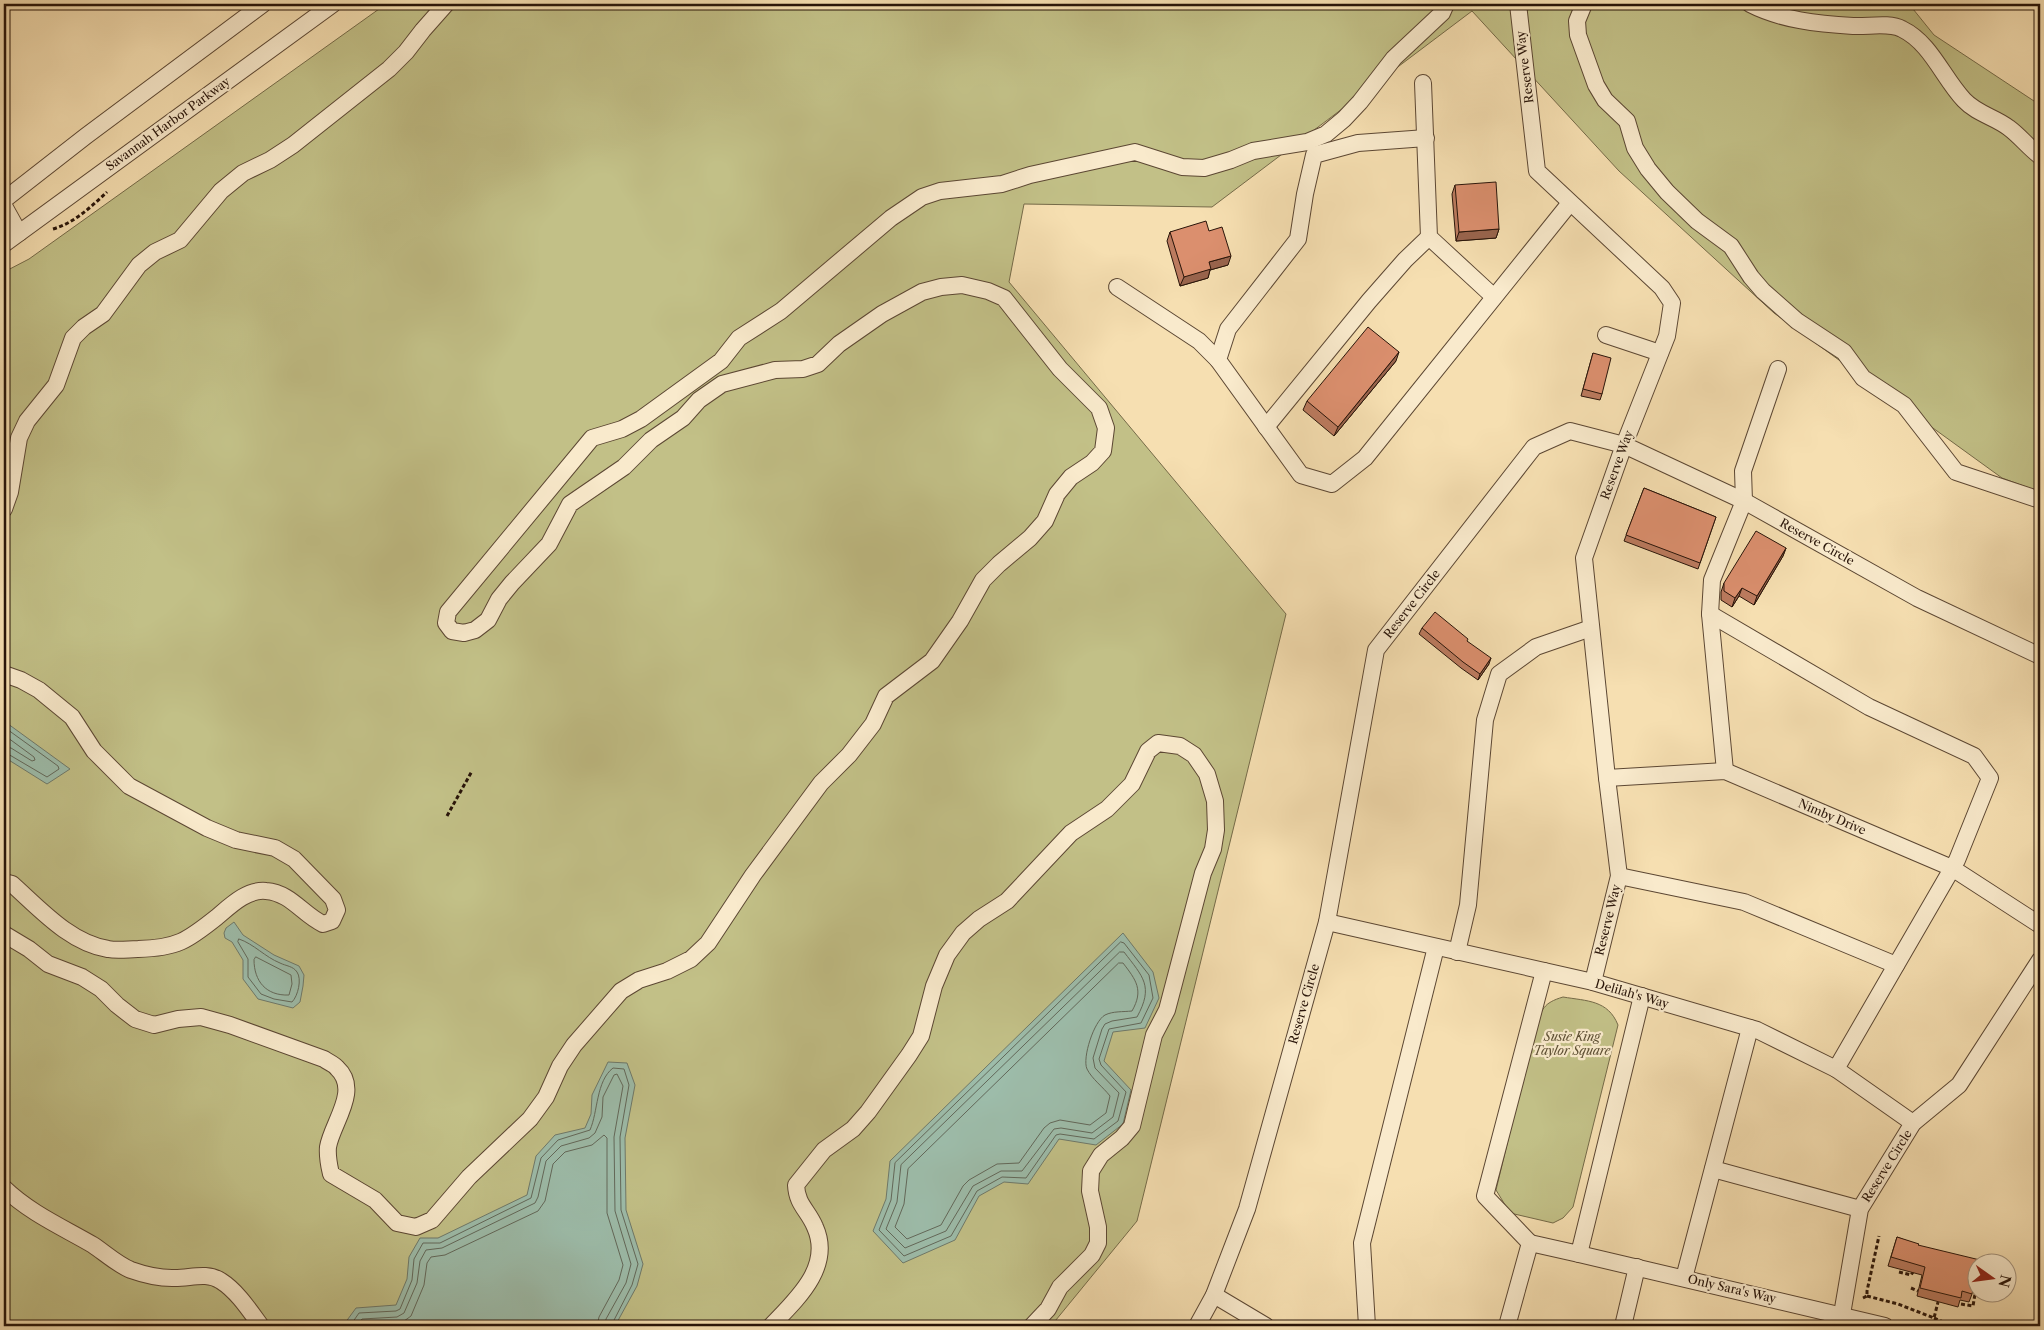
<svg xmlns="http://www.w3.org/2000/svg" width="2044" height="1330" viewBox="0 0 2044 1330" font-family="'Libre Caslon Text',serif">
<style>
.green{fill:#c2c087;stroke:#756a48}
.water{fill:#9dbdab;stroke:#6e796a}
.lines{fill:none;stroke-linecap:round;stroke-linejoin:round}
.shore{stroke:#62685a;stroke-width:1}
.minor-casing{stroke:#5c4733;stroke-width:18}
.path{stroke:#281409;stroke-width:3;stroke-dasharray:4 2.5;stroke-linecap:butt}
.minor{stroke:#f9eacc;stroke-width:16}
.wall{fill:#bc7b5f;stroke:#281409}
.shaded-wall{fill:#99644d;stroke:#281409}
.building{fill:#db8f6e;stroke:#281409}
.labels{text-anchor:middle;stroke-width:4.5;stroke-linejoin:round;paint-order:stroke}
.street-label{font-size:12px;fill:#281409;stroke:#f9eacc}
.park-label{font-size:12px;font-style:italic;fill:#5e5035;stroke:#f9eacc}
</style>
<rect width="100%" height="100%" fill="#f6dfb1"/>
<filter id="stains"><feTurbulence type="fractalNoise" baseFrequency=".004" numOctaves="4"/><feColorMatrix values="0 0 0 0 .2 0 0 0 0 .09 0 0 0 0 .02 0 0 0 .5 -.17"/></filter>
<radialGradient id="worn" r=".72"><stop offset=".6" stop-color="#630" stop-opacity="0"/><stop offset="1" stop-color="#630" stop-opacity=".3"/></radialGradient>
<g class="green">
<polygon points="386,4 1909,4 1934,35 2040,105 2040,492 2002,478 1774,313 1619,171 1472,11 1212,207 1024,204 1009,282 1286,614 1137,1221 1051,1326 4,1326 4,272 29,259"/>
<path d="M 1563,997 C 1587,1001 1608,1000 1618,1025 L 1573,1207 L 1563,1218 L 1553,1223 L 1510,1213 L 1496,1190 L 1535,1028 C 1542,1009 1543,1003 1563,997 Z"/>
</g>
<g class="water">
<polygon points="4,721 70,769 47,784 4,757"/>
<polygon points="234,922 243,935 274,955 299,966 304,975 303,986 300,1002 293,1008 258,999 243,979 243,960 232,942 225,938 224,933 226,928"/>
<polygon points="1123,933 1153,972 1159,998 1145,1028 1113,1032 1104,1061 1131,1090 1123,1124 1096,1145 1059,1139 1028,1184 1004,1182 979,1196 955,1240 903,1263 873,1231 886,1199 890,1161"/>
<polygon points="608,1062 627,1063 635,1085 625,1138 626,1210 643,1264 637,1286 615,1326 346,1326 345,1323 356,1308 396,1305 407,1279 409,1257 420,1238 438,1238 527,1195 536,1156 555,1135 585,1128 591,1114 592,1095"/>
</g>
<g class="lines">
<g class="shore">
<polyline points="4,727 58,766 59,769 47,777 8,754 4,753"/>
<polyline points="4,735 34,757 35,760 32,761 11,748 4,747"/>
<path d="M 239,939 C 254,944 265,957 280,963 C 286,966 293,966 297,972 C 302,979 298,996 292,1002 L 274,999 L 261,994 L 248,977 L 248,959 L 238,942 Z"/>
<polygon points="1121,942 1124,943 1149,975 1153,998 1141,1023 1109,1029 1099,1059 1101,1065 1126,1092 1118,1121 1094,1139 1060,1134 1056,1135 1026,1178 1002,1177 977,1191 951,1236 904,1256 879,1230 891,1200 895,1163"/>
<path d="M 1120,952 L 1124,952 C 1143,977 1154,986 1137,1017 L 1112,1021 L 1105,1024 L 1102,1029 L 1093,1058 L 1095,1068 L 1119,1093 L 1113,1117 L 1092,1133 L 1061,1128 L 1054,1129 L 1022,1171 L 1001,1171 L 973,1186 L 946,1231 L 905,1248 L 886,1229 L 897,1202 L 901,1165 Z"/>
<path d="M 256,957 L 291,975 L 292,984 L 289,995 C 266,996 254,981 254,960 Z"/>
<path d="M 1119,963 L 1123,963 C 1136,980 1144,990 1132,1011 C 1123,1012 1113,1011 1105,1015 C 1094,1021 1082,1058 1087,1069 C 1092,1079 1103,1087 1110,1096 L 1106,1113 L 1090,1125 L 1060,1120 L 1050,1123 L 1044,1128 L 1019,1163 L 997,1164 L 969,1180 L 963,1186 L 941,1225 L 907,1239 L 895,1227 L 904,1204 L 908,1169 Z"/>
<path d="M 350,1326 L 359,1313 L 396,1311 L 400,1309 L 412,1280 L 414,1259 L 423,1243 L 440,1243 L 531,1198 L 541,1158 L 558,1140 L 590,1130 C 598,1112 596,1081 613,1068 L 624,1069 L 629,1085 L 620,1137 L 621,1210 L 638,1264 L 632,1285 L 611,1326"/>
<polyline points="357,1326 362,1319 397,1317 404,1313 417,1283 420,1261 426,1250 442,1248 535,1203 538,1197 546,1161 561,1146 589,1138 595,1133 602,1117 603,1097 614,1075 617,1074 623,1086 614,1137 615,1211 631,1264 626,1283 606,1319 605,1326"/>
<polyline points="375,1326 400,1324 411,1316 424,1285 427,1263 431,1257 445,1255 538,1211 545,1201 553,1164 565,1152 592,1145 604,1135 607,1138 607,1213 623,1265 619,1280 599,1317 597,1326"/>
</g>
<defs>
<g id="minor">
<polyline points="1518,4 1537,171 1662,288 1672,303 1667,336 1624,445 1584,558 1607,778 1619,876 1593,982"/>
<polyline points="1584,4 1577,21 1578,35 1596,85 1605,100 1627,121 1635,148 1648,169 1667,192 1697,221 1731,246 1751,277 1763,291 1797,321 1844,352 1863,378 1904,405 1956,472 2040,500"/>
<path d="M 1750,4 C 1781,20 1818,24 1853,26 C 1868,27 1889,22 1902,29 C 1931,43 1943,78 1964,100 C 1977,114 1995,117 2009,128 C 2020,136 2029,148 2040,156"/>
<polyline points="1423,83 1429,237 1494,297"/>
<polyline points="1426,138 1358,143 1314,155 1305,194 1298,239 1228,329 1218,360 1301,475 1332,484 1365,458 1570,203"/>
<polyline points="4,200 86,136 263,4"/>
<polyline points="4,206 19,233"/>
<polyline points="4,244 333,4"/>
<polyline points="1117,287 1199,341 1218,360"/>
<polyline points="1606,335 1660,353"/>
<polyline points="1266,427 1369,301 1405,260 1429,237"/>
<polyline points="4,509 10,492 19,438 27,421 56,385 73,338 84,327 103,314 139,265 155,252 180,240 221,191 243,173 270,160 293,145 389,69 406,52 423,30 446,4"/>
<polyline points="1710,614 1869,707 1974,756 1990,778 1957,860 1836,1069"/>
<path d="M 4,674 L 21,680 L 39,690 L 72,717 L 94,751 L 129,786 L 207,828 L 236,840 L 275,848 L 294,859 L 333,899 L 337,910 L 332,921 L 323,924 C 302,914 291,893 266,891 C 247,889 230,906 217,917 C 187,941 177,948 138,949 C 129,949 118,951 108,949 C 70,943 40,909 12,884 L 4,882"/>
<polyline points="1725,771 1710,614 1712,580 1744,501 1743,471 1778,369"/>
<polyline points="1607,778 1725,771 1952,868 2040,925"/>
<polyline points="1619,876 1744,902 1896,965"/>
<polyline points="1327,922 1593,982 1757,1030 1836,1069 1913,1123"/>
<path d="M 4,934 L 29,949 L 48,964 L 82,977 L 101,989 L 117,1005 L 135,1019 L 154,1025 L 178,1019 L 201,1017 L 230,1025 L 324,1059 C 328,1062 334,1064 337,1068 C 361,1090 332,1123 328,1147 C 327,1157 329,1165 331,1174 L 375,1200 L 397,1223 L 416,1227 L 432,1220 L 469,1177 L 530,1119 L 546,1097 L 560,1066 L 574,1045 L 621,991 L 639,980 L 667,971 L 691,959 L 708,943 L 753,875 L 821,783 L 849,755 L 873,724 L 886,696 L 932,661 L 960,621 L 983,580 L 999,564 L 1030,538 L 1045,521 L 1057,494 L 1071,477 L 1092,463 L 1103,451 L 1106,428 L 1099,408 L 1060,369 L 1004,298 L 988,291 L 962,285 L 941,287 L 922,292 L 882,314 L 839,344 L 818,364 L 803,369 L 775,370 L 722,384 L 699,400 L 683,418 L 651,440 L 624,467 L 570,504 L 549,544 L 512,583 L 499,599 L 488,620 L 475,630 L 464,633 L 452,631 L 446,623 L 448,612 L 592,438 L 622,429 L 641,419 L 721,361 L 739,338 L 781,311 L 891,218 L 922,197 L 940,191 L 1002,184 L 1030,175 L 1135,152 L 1182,167 L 1204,168 L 1231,160 L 1253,151 L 1307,142 L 1326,134 L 1344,119 L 1360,102 L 1394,58 L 1442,13 L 1446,4"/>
<polyline points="1457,952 1468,905 1485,720 1499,674 1536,647 1591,628"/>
<polyline points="1713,1169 1860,1209"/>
<path d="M 4,1188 C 30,1213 62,1227 93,1245 C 105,1253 118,1265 131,1270 C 145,1275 158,1278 172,1278 C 189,1279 206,1271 221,1281 C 237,1291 250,1311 261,1326"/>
<polyline points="1530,1243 1485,1196 1544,971"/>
<polyline points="1579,1254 1885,1326"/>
<polyline points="1684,1278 1750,1028"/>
<polyline points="1214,1295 1266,1326"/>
<path d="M 771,1326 C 796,1300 833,1267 815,1227 C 808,1210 797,1205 796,1185 L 824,1150 L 853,1129 L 868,1112 L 909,1055 L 921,1036 L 934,986 L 947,955 L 963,933 L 979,919 L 1007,901 L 1071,833 L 1107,809 L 1132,784 L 1148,751 L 1158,743 L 1180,746 L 1194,755 L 1207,774 L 1215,801 L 1216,830 L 1213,849 L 1203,873 L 1167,1010 L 1154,1035 L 1132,1126 L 1122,1138 L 1101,1155 L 1091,1171 L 1090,1191 L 1098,1227 L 1098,1243 L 1092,1255 L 1060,1287 L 1048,1309 L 1032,1326"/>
<polyline points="1197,1326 1214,1295 1247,1209 1327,922 1376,650 1534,447 1570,431 1624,445 1744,501 1917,598 2040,656"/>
<polyline points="1367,1326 1362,1243 1436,947"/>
<polyline points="1507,1326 1530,1243 1579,1254 1642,996"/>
<polyline points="1623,1326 1637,1267"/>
<polyline points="1840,1326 1860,1209 1913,1123 1959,1085 2040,960"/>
</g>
</defs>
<use href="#minor" class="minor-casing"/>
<g class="path">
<path d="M 53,229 C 74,223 91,207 107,192"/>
<polyline points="447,816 472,771"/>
<polyline points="1899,1272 1911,1275 1915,1269"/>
<polyline points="1911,1288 1918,1291"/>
<polyline points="1867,1296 1898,1304 1934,1318 1938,1302"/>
<polyline points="1863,1298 1867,1296 1867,1291 1879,1236"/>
<polyline points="1961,1304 1973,1306 1976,1288"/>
<polyline points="1934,1318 1953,1326"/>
</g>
<use href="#minor" class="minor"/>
</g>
<g class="wall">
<polygon points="1455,185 1499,229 1496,238 1456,241 1452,194"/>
<polygon points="1209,231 1228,265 1210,270 1208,278 1180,286 1167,241 1170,232"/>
<polygon points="1593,353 1602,394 1600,400 1581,396"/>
<polygon points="1396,361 1334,436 1303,410 1307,401"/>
<polygon points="1644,488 1716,517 1698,569 1624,541"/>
<polygon points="1786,548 1783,556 1754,605 1739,596 1732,607 1721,600 1721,592 1724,583"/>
<polygon points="1422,628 1467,641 1489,664 1478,680 1461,668 1419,634"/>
<polygon points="1897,1237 1918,1245 1972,1294 1969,1302 1960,1300 1958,1307 1917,1296 1922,1275 1888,1266"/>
</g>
<g class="shaded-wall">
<polygon points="1499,229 1496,238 1456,241 1459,232"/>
<polygon points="1231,256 1228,265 1210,270 1208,278 1180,286 1184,277 1209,262"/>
<polygon points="1399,352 1396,361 1334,436 1338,427"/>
<polygon points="1786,548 1783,556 1754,605 1757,596"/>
<polygon points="1742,588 1739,596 1732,607 1735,598"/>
<polygon points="1491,658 1489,664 1478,680 1480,674"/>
</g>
<g class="building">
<polygon points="1496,182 1499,229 1459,232 1455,185"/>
<polygon points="1206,221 1209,231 1222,227 1231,256 1209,262 1211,269 1184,277 1170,232"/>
<polygon points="1368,327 1399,352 1338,427 1307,401"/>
<polygon points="1593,353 1611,358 1602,394 1583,389"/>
<polygon points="1644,488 1716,517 1700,563 1626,535"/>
<polygon points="1756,531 1786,548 1757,596 1742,588 1735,598 1724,591 1724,583"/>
<polygon points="1435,612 1468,639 1467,641 1491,658 1480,674 1463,662 1422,628"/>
<polygon points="1897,1237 1919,1244 1918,1245 1980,1260 1980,1262 1976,1262 1976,1275 1972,1294 1962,1291 1961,1298 1920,1288 1925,1267 1891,1257"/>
</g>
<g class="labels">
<g class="street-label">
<text transform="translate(1525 67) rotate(-97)" y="4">Reserve Way</text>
<text transform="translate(168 124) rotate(-36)" y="4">Savannah Harbor Parkway</text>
<text transform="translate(1617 465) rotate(-70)" y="4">Reserve Way</text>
<text transform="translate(1817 542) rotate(29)" y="4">Reserve Circle</text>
<text transform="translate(1412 604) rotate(-52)" y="4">Reserve Circle</text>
<text transform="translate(1832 817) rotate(23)" y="4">Nimby Drive</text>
<text transform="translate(1608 920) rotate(-76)" y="4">Reserve Way</text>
<text transform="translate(1632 994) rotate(16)" y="4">Delilah's Way</text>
<text transform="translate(1304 1004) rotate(-74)" y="4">Reserve Circle</text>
<text transform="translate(1887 1166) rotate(-58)" y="4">Reserve Circle</text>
<text transform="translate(1732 1289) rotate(13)" y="4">Only Sara's Way</text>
</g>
<g class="park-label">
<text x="1572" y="1041">Susie King<tspan x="1572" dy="14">Taylor Square</tspan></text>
</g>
</g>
<rect width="2044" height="1330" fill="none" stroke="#f6dfb1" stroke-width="20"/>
<rect x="5" y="5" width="2034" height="1320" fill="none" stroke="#281409" stroke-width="2.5"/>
<rect x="10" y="10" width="2024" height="1310" fill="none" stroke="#281409"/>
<g transform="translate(1992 1278) rotate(104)"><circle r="24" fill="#f9eacc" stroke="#a5947e"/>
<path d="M0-4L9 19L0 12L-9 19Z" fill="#8f2418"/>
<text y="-8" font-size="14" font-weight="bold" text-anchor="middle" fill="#281409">N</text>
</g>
<rect width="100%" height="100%" filter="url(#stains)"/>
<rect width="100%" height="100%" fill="url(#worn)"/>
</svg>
